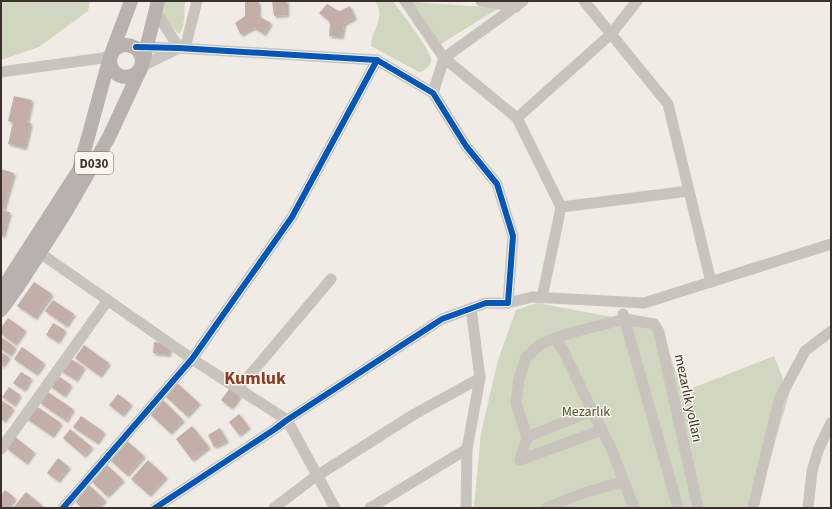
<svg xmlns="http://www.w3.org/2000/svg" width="832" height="509" viewBox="0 0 832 509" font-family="'Source Sans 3',sans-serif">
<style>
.green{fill:#d1d6bf}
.building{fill:#c3afa7;filter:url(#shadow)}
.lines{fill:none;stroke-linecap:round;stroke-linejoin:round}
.minor{stroke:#c9c3be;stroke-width:11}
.major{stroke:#b8b1ad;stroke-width:14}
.cycleway-casing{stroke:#fbf5ee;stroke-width:8}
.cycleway{stroke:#0057b8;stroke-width:6}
.labels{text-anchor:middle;stroke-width:3;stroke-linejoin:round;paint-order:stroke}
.shield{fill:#fbf5ee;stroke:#756b66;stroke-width:1}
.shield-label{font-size:13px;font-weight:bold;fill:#3b302b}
.street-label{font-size:14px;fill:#3b302b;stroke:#fbf5ee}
.park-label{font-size:14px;fill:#4a5a2e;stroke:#fbf5ee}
.district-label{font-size:18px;font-weight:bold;fill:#8c3b22;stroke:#fbf5ee}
</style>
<defs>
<filter id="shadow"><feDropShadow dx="2" dy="2" stdDeviation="1" flood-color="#0004"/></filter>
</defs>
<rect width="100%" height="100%" fill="#f0ebe5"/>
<g class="green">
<polygon points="1,1 90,1 88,11 39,47 1,60"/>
<path d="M 165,1 L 185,1 C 184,11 186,26 179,34 L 162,16 Z"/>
<path d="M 375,1 L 393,1 C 400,11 430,49 431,59 C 431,66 425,71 419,72 L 371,46 C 371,30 387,17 375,1 Z"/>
<polygon points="412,2 499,8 439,45"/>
<polygon points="537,303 661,326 682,392 774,356 789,394 756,508 474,508 481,433 498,360 516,310"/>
</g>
<g class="building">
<polygon points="272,1 287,1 287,15 274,16"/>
<polygon points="245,2 259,2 259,14 260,17 271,23 264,34 254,28 251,29 241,35 235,23 245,16"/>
<polygon points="327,4 337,10 340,11 350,6 355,18 344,24 342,37 329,36 330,24 329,21 319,13"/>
<polygon points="14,96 32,100 27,122 31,123 25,148 8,144 13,122 8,121"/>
<polygon points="1,169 14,173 3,211 10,212 3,236 1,236"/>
<polygon points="34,282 52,294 35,318 17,306"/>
<polygon points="53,300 74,314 66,326 45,311"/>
<polygon points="8,318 25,330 15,344 1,334 1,328"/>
<polygon points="53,323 65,330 58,342 46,335"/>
<polygon points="1,337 15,347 10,355 1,349"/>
<polygon points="154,342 162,343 170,347 169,355 153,353"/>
<polygon points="84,345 109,363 100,376 75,358"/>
<polygon points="22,347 44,363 36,374 14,359"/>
<polygon points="1,352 9,357 1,368"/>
<polygon points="69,358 84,367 76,380 61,371"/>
<polygon points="21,372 31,378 24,390 13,383"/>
<polygon points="57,375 71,385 64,396 50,386"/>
<polygon points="176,382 199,403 187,416 164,395"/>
<polygon points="9,387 20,395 14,405 2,397"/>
<polygon points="230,388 240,396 231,408 221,400"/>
<polygon points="48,392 73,409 66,421 40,403"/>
<polygon points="118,394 131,404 122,415 109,405"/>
<polygon points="162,399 183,420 170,433 149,413"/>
<polygon points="1,400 13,408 4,421 1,419"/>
<polygon points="36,406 61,423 52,436 27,419"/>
<polygon points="239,414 249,427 239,435 229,422"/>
<polygon points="81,416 104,432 97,443 73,427"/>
<polygon points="192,426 209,447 192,460 176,439"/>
<polygon points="220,428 227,441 214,447 208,435"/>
<polygon points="70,429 92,447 84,456 63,438"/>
<polygon points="14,436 34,452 26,463 6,448"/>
<polygon points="126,440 144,456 127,475 109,459"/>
<polygon points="58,458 69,467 58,481 47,473"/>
<polygon points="148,460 166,477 149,495 131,479"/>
<polygon points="105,463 123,480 107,496 90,480"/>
<polygon points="88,484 105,500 98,508 82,508 73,499"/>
<polygon points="5,490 15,498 8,508 1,508 1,495"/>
<polygon points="26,492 45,508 13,508"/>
</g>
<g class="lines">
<g class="minor">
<polyline points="405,1 444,58 523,1"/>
<polyline points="481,1 516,7"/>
<polyline points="637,1 611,34 668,104 711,282"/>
<polyline points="136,47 179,48 377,60 433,93 466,146 497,184 513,236 508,303 486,303 442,319 287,420 275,429 155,508"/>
<polyline points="185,48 197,1"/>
<polyline points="142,66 179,48 156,12"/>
<polyline points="1,72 110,57"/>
<polyline points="433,93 444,58 517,118"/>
<polyline points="561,207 517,118 611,34 584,1"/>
<polyline points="40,253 192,359 287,420 335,508"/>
<polyline points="542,298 561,207 689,191"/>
<polyline points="508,303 532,297 644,303 831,244"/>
<polyline points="623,314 678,508"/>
<polyline points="555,338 565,354 593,413 611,448 624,482"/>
<polyline points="238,389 331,279"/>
<polyline points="593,413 584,414 527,437 516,403 519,379 526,357 540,345 555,338 574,332 625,319 654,324 659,332 698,508"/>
<polyline points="527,437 520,460 602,430"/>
<polyline points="1,449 108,300"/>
<polyline points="63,508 192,359 292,217 377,60"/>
<polyline points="274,508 312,479 413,415 480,378"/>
<polyline points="370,508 467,449 480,378 471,308"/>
<polyline points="466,508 467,449"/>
<path d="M 547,508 C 572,496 597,488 624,482 L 634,508"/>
<polyline points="753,508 779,400 805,351 831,331"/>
<polyline points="808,508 812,471 819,448 831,423"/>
</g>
<g class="major">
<circle cx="126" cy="61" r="16"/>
<polyline points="1,291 79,170 110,57 131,1"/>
<polyline points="1,310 17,288 64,215 109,137 142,66 158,1"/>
</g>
<defs>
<g id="cycleway">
<polyline points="136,47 179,48 377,60 433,93 466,146 497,184 513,236 508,303 486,303 442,319 287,420 275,429 155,508"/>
<polyline points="63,508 192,359 292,217 377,60"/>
</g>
</defs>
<use href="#cycleway" class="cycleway-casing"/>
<use href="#cycleway" class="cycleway"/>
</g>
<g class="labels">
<rect class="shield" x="75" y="152" width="38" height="22" rx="3"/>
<g class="shield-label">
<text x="94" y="168">D030</text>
</g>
<g class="street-label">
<text transform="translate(689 398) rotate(78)" y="5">mezarlık yolları</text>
</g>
<g class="park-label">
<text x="586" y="416">Mezarlık</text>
</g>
<g class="district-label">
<text x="255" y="384">Kumluk</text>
</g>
</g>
<rect width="832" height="509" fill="none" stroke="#3b302b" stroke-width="4"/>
</svg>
